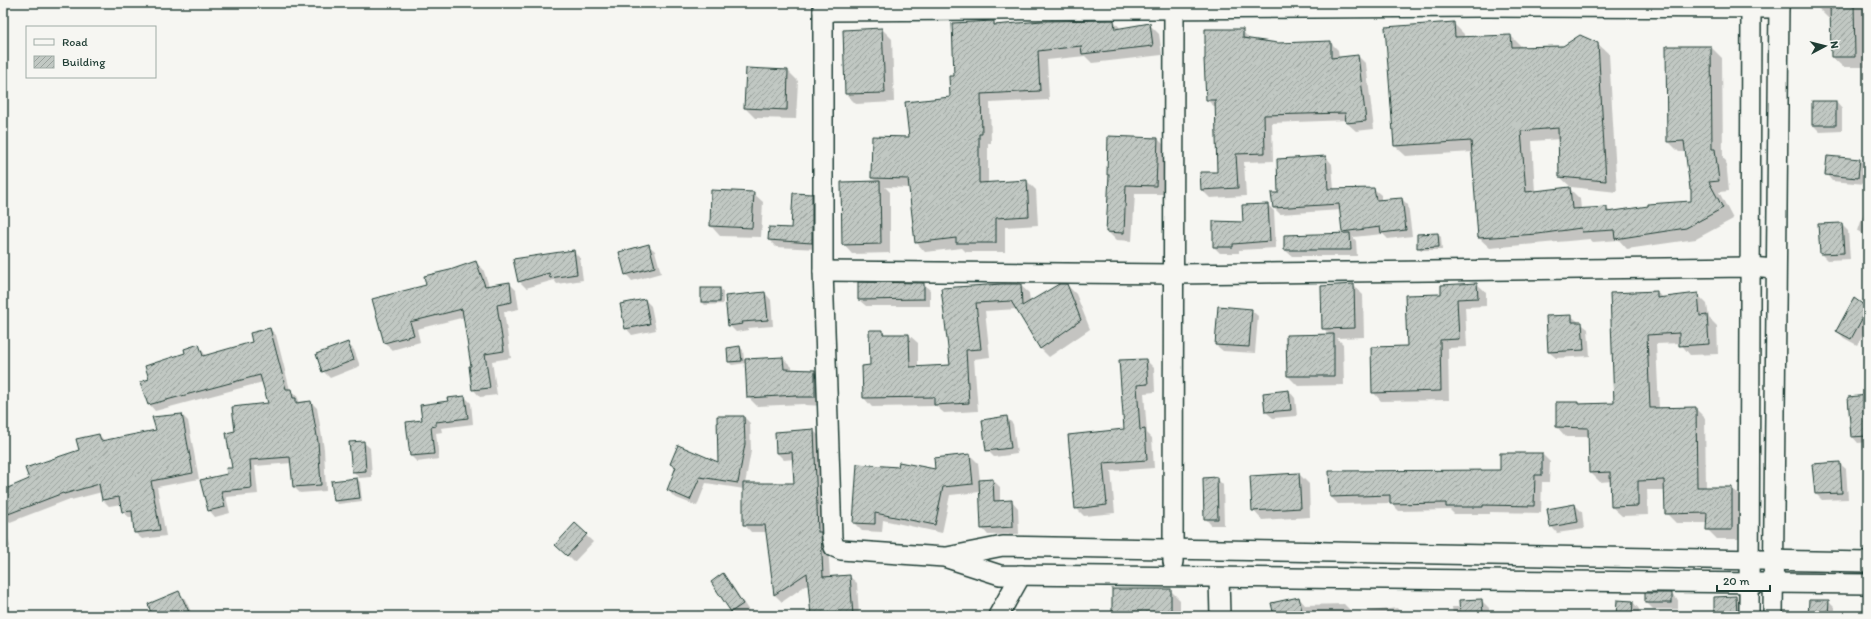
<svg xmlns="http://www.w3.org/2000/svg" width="1871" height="619" viewBox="0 0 1871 619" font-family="Itim,sans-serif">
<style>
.shadow{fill:#0003}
.building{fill:url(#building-hatch);stroke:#1f3d34}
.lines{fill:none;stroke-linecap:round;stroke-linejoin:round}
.minor-casing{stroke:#1f3d34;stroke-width:22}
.minor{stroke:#f6f6f2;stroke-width:19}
</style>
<defs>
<pattern id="building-hatch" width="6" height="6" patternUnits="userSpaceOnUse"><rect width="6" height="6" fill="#c1c8c3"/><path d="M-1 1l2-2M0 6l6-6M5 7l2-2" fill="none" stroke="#9ca49f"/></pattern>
</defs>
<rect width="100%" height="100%" fill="#f6f6f2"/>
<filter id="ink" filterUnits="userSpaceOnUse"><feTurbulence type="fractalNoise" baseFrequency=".025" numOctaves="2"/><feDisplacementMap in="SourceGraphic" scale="8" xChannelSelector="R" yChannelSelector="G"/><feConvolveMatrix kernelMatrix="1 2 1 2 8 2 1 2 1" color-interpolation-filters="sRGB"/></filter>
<g filter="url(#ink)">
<g class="shadow">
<polygon points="1818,3 1868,3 1868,35 1865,35 1865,67 1843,67 1832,57 1832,18 1828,18 1818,8"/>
<polygon points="1114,21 1121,29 1149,24 1159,34 1162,55 1092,63 1085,56 1047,60 1049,100 990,103 991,143 988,143 988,183 1027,181 1036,190 1038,225 1005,227 1005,252 966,252 962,248 925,252 916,242 910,188 885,187 890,192 890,253 852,254 843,244 877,182 872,178 951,97 955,77 994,22 997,26"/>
<polygon points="1453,23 1464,34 1464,38 1511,36 1522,47 1598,44 1609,54 1617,192 1571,187 1560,177 1560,139 1532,141 1535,192 1569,188 1580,199 1581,209 1606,208 1611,212 1692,202 1692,190 1686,152 1679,152 1668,141 1711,47 1722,58 1723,158 1726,161 1729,191 1719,192 1733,219 1696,239 1627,249 1619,240 1593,242 1590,239 1490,248 1479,238 1473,152 1406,156 1395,146"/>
<polygon points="882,29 892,39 894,102 856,104 846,94 844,31"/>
<polygon points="1242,30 1250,40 1278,44 1330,42 1338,50 1339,58 1358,56 1366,64 1374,129 1356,131 1347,123 1347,120 1272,123 1273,161 1244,162 1246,196 1210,198 1202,190 1218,173 1216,108 1207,100"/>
<polygon points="788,71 798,81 796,119 755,118 745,108"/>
<polygon points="1813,102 1836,102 1842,109 1842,131 1820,132 1813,125"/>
<polygon points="1158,139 1167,148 1165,194 1135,194 1132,241 1116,240 1107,231 1110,177 1108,174"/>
<polygon points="1326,157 1332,164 1334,190 1374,189 1381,195 1381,201 1402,199 1408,205 1412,236 1388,239 1383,234 1353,237 1356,241 1357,256 1292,256 1285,250 1346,234 1343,231 1341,210 1280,214 1274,208 1279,194"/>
<polygon points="1860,160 1866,166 1865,184 1832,181 1826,174"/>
<polygon points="753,193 763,202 761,237 720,236 711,226"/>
<polygon points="812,195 818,202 818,249 776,247 769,240 792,229"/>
<polygon points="1268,205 1274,211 1276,248 1239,250 1239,253 1220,253 1214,247"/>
<polygon points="1865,209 1868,210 1868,238 1858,231"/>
<polygon points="1841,224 1848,231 1850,259 1827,260 1821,254"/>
<polygon points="1438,234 1441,237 1442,250 1421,250 1418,247"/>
<polygon points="648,245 655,251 661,273 632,281 626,274"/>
<polygon points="573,251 580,258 583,280 557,284 554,280 526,288 519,281"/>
<polygon points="475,262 483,269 489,286 509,283 516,290 519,309 504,312 511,358 492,361 497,395 480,397 473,389 472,367 465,317 417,329 420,342 392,350 385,343 427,285 450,271"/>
<polygon points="923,284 930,290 930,306 866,306 859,300"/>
<polygon points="1477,284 1486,292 1486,306 1465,307 1467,347 1448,348 1449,400 1381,401 1373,392 1408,347 1442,295 1442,286"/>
<polygon points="1020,285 1029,293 1030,303 1067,285 1076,294 1090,329 1049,357 1041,349 1017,309 985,311 990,357 974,359 978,411 944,413 936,406 872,407 864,398 871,366 882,331 886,335 909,335 918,343 918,368 951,366 942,289"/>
<polygon points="1353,285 1363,295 1364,337 1337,338 1343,344 1344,385 1298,386 1288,376 1330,335 1323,328"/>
<polygon points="702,289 720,289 723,292 723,304 705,305 702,302"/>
<polygon points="1657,292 1663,299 1697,294 1707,304 1709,318 1717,326 1718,354 1690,355 1680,343 1656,344 1659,409 1695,408 1705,418 1706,488 1732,488 1741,498 1741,539 1717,539 1707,529 1708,523 1676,523 1666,513 1665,490 1647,490 1648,515 1622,516 1612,507 1612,481 1600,482 1590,472 1589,437 1566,437 1557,427 1557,403 1579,405 1615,404"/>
<polygon points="765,293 771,300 773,326 748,328 749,330 736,332 729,325"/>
<polygon points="645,300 651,306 656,330 632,335 626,328"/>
<polygon points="1854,300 1868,307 1868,326 1857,345 1844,338 1837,331"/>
<polygon points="1251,310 1258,316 1255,353 1223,351 1216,345"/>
<polygon points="1571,316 1588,329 1590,356 1556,358 1549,352"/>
<polygon points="270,329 276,335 290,390 297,396 300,403 311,402 317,408 324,449 326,491 300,493 294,487 292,463 255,466 258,494 226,497 230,513 215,517 209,510 228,474 233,469 236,432 269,404 263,382 155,411 149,404 150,380 199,346 206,356 253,343"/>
<polygon points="348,344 354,350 360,366 330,378 323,371"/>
<polygon points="740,347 743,350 744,360 783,358 792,367 792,370 815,371 824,380 824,406 805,405 804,404 757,406 748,397 746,363 732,365 729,362 728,349"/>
<polygon points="1146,360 1154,368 1155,392 1144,393 1147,433 1152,438 1154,468 1111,471 1115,513 1084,516 1076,508 1069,436 1126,430 1120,361"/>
<polygon points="1289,391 1295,398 1297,416 1273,418 1266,412"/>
<polygon points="1868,396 1868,442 1858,443 1852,436"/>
<polygon points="465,397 471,403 473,424 441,428 442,432 436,433 439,459 417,462 411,456 407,423 423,421 449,402"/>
<polygon points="182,415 188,421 199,479 157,487 166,536 142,539 135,533 134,518 130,518 123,512 122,504 109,506 103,500 102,492 71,500 70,499 5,524 10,547 3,549 3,484 7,489 30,479 80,450 99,435 105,441 157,431"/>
<polygon points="744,417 750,423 751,451 745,484 795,484 794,459 784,460 777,453 813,430 821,438 830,577 849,576 857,583 859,616 812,616 809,583 782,602 775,595 767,532 751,532 744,524 744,489 706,483 697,506 674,497 668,490 676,469 671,464 719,463"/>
<polygon points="1007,418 1013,424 1017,454 994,457 987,450"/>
<polygon points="363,442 370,448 372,477 359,478 353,471"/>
<polygon points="1501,454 1542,454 1550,462 1549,482 1542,482 1541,513 1490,512 1490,514 1454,514 1450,510 1399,511 1391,503 1338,504 1331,497 1501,471"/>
<polygon points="970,455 978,463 980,481 993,480 1000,487 1000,502 1012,501 1018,508 1019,534 988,535 982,528 980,492 950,495 942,533 883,520 882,532 862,531 854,523 937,471"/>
<polygon points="1839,463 1846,469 1848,499 1822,500 1816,494 1814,465"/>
<polygon points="1299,474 1309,484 1310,517 1262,520 1253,510"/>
<polygon points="1216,478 1223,485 1224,525 1211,525 1205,518"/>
<polygon points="357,479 360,482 362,501 338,504 335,501"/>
<polygon points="1575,505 1582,512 1584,529 1557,533 1551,526"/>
<polygon points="575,525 593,542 574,562 563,551"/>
<polygon points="723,575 729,581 749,611 741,616 736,616 731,611"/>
<polygon points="1170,590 1180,600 1180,616 1113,616"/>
<polygon points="179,592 185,599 193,616 153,616"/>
<polygon points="1671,594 1678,600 1678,609 1653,609 1646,602"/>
<polygon points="1736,597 1745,606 1745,616 1715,616"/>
<polygon points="1299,598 1305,605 1344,604 1350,610 1350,616 1275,616"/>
<polygon points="1481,600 1489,608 1489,616 1453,616 1452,607 1460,607"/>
<polygon points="1828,601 1835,608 1835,614 1861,613 1864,616 1809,616"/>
<polygon points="1633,602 1639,609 1639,616 1617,616"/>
<polygon points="1397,608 1403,616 1356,616 1356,613"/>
<polygon points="698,611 703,616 692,616"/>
</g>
<g class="building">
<polygon points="1830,3 1854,3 1855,57 1831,57"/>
<polygon points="1114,20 1115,29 1150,23 1153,46 1082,54 1081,46 1038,51 1040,91 981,94 982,134 979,134 979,183 1027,180 1029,216 996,218 996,243 956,243 956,238 915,243 908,179 871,178 872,136 909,137 905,102 950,97 949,76 954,76 952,23 994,21 994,25 1042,21"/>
<polygon points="1454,22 1455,37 1511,35 1512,47 1563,46 1580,35 1598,43 1606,181 1559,177 1558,128 1521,131 1526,192 1570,187 1572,209 1607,207 1607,212 1648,206 1648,204 1691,201 1691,189 1690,189 1684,141 1667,142 1666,46 1711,46 1712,149 1715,149 1719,181 1709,182 1723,208 1686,228 1615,239 1614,230 1582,232 1581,228 1538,234 1478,238 1471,141 1394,146 1385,27"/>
<polygon points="882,28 885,93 845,94 843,30"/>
<polygon points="1205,29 1243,29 1243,38 1278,43 1331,41 1331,58 1358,55 1366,121 1346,123 1345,113 1264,115 1265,153 1236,154 1238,188 1201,190 1200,172 1217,172 1215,100 1206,100 1204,59 1205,59"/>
<polygon points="746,68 788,70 787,110 744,108"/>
<rect x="1812" y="101" width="24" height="24"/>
<polygon points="1108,136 1158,138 1156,186 1126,185 1124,233 1106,232 1109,175 1107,175"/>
<polygon points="1326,156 1328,189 1374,188 1376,200 1402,198 1406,230 1381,233 1380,227 1342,232 1339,204 1273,208 1271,193 1278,193 1277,159"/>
<polygon points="1827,156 1860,159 1858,178 1825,175"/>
<polygon points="880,181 881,244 842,245 841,182"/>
<polygon points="711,190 754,192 752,228 710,226"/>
<polygon points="793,193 812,194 812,243 768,240 769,227 791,228"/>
<polygon points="1268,204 1270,241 1233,244 1233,247 1213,247 1213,221 1243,222 1242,205"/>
<polygon points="1842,223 1844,253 1820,254 1818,224"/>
<polygon points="1350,233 1351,250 1284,250 1284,235"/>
<polygon points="1438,233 1439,247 1417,248 1417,234"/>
<polygon points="649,244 655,267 625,275 619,252"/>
<polygon points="574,250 577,274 550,278 549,273 518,282 513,259"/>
<polygon points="476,261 485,286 510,282 512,302 497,305 504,351 485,354 490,388 472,390 469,366 471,366 462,309 410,322 414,335 384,343 372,299 426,285 424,276 450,270"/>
<polygon points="858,282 924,283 924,299 858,300"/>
<polygon points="1477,283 1478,298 1457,299 1459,339 1440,340 1441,391 1372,393 1371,347 1407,346 1405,295 1441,294 1441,285"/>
<polygon points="1002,284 1021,284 1022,306 1059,284 1067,284 1081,320 1040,349 1011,301 976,303 981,349 966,350 969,403 934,405 934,397 863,398 862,366 870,365 869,330 883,330 883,334 909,334 910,367 950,365 941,288"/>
<polygon points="1354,284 1355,328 1322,329 1321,286"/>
<rect x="701" y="288" width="19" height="14"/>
<polygon points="1657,291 1657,298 1698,293 1700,316 1707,315 1709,344 1679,346 1679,333 1647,335 1650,408 1696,407 1697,487 1732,487 1732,530 1706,530 1707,513 1665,514 1664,480 1638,481 1638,506 1611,507 1610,472 1589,473 1588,428 1556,427 1556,402 1578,402 1578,404 1614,403 1610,293"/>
<polygon points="765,292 768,320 742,322 743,324 728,326 725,296"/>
<polygon points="1854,298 1868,308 1851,339 1836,331"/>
<polygon points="645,299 650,324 625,329 620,304"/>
<polygon points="1218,306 1252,309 1249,347 1215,345"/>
<polygon points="1572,315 1572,322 1582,322 1584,350 1548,352 1546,316"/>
<polygon points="270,328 286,389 291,389 293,398 296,398 296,403 311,401 318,442 321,485 293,487 290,457 250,460 252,488 221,491 225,507 208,511 200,480 227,474 226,468 232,468 226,433 235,431 232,407 268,403 260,375 148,405 140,382 149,379 145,366 185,353 184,349 199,344 203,356 252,342 250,333"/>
<polygon points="1334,334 1334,376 1287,376 1286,335"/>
<polygon points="348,342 354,360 322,372 316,354"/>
<polygon points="740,346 742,361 728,362 727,348"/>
<polygon points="783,357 784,369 815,370 815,397 796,397 796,395 747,398 745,359"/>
<polygon points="1146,359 1148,384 1137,385 1140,430 1145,429 1147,460 1103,463 1107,505 1075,509 1068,435 1124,429 1119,360"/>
<polygon points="1289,390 1291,410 1265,412 1263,393"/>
<polygon points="1868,395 1868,436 1851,437 1848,397"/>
<polygon points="465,396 468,418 436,422 436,426 431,427 434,454 410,456 406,422 422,420 420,405 448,401 447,398"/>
<polygon points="182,414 193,473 151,481 160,530 134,533 132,511 122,512 119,497 102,500 99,484 64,494 63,493 3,516 3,490 29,479 25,468 79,450 76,439 99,434 101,441 156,430 152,417"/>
<polygon points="717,416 744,416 745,444 738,483 700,477 690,500 667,490 676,467 670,464 678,445 718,462"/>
<polygon points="1007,416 1011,448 986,451 982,420"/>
<polygon points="814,429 818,532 821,532 823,577 850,575 853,616 811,616 807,573 774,595 765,525 743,525 743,483 794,483 792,452 776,453 775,432"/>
<polygon points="364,441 366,471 352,472 349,442"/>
<polygon points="1500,453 1542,453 1542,475 1535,475 1534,506 1483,505 1483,507 1446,507 1446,503 1390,504 1390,495 1330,497 1329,471 1500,470"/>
<polygon points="970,454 973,484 943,487 935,525 875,513 875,524 853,523 857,464 898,467 899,462 935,469 934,458"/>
<polygon points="1840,462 1842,493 1815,494 1812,464"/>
<polygon points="1299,473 1301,508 1252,511 1250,476"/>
<polygon points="1217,477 1218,519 1204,519 1203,478"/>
<polygon points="357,478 360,498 334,501 331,481"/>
<polygon points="993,479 994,501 1012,500 1013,527 981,529 979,480"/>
<polygon points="1575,504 1578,522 1550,527 1547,509"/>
<polygon points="575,523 587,534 567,556 555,545"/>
<polygon points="723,573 743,604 731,612 711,582"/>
<rect x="1112" y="589" width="59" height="27"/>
<polygon points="179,591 191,616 152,616 148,604"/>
<rect x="1645" y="593" width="27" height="10"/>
<polygon points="1736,596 1737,616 1714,616 1714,597"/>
<polygon points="1299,597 1303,616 1274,616 1271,603"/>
<polygon points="1482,599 1483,616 1460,616 1459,600"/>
<polygon points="1617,600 1633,601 1632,616 1616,616"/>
<polygon points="1809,600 1829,600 1828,616 1808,616"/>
</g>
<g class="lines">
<defs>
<g id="minor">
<polyline points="823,3 823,271 832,538 834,547 841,550 944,557 1000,575 1868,584"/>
<polyline points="823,11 1487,7 1779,8"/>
<polyline points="823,271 1174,274 1750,267 1775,269"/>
<polyline points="947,557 1003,546 1868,562"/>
<polyline points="1173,562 1174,3"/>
<polyline points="1219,578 1220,616"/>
<polyline points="998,616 1021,575"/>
<polyline points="1749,616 1751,3"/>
<polyline points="1773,616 1779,3"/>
</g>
</defs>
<use href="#minor" class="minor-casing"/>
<use href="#minor" class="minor"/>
</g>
</g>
<rect width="1871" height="619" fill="none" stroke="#f6f6f2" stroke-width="16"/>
<rect x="8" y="8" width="1855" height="603" fill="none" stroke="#1f3d34" stroke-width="1.5" filter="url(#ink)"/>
<rect x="26" y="26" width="130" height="52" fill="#f6f6f2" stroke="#a0aca6"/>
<rect x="34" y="39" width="20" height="6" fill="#f6f6f2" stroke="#a0aca6"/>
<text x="62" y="46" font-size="12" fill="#1f3d34">Road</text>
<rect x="34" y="56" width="20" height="12" fill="url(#building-hatch)" stroke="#a0aca6"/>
<text x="62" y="66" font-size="12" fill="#1f3d34">Building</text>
<g transform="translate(1825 46) rotate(83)" stroke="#f6f6f2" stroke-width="3" paint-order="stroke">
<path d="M0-3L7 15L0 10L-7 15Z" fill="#1f3d34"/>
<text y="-6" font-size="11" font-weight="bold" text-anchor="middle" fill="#1f3d34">N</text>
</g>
<path d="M1717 585v6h53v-6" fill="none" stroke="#1f3d34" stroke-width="2"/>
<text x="1723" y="585" font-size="12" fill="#1f3d34" stroke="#f6f6f2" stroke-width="3" paint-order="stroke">20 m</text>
</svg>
